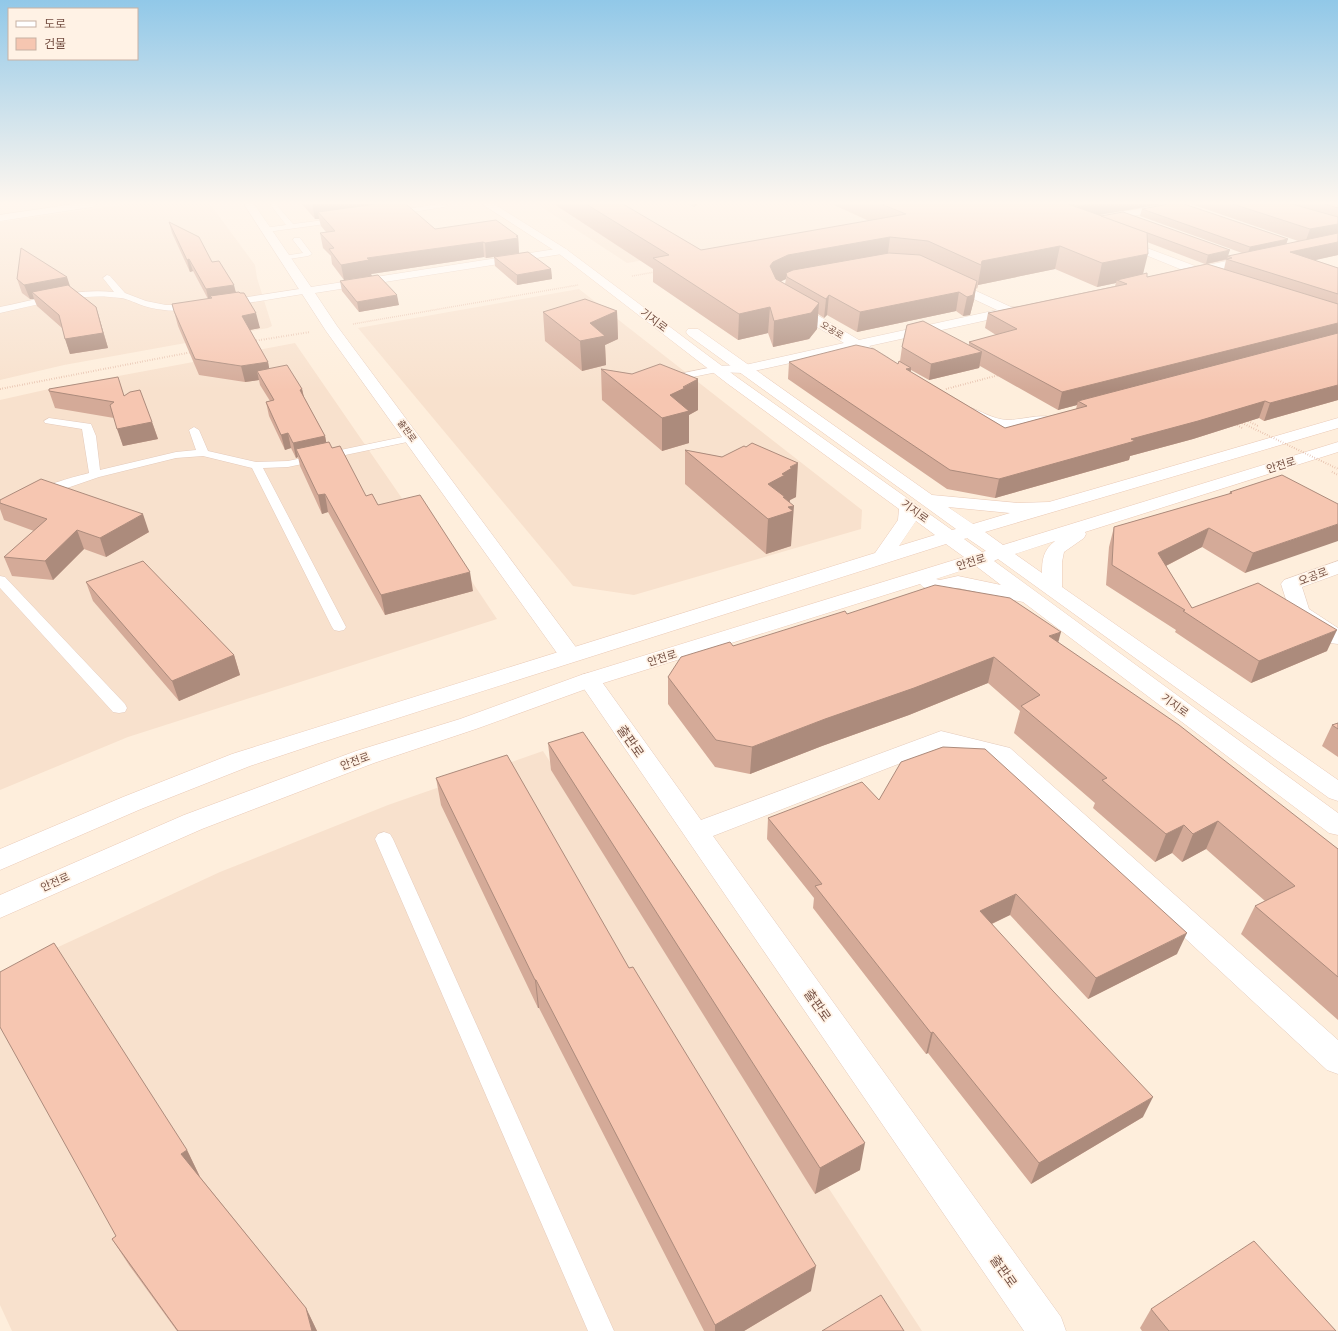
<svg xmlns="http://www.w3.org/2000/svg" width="1338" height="1331" viewBox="0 0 1338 1331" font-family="'DM Sans','Noto Sans KR',sans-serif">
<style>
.residential{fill:#f8e1cd}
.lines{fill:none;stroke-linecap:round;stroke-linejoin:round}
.lane-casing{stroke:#e4cabb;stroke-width:1}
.street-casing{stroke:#e4cabb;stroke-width:1}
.secondary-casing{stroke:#eacab7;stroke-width:1}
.path-far1{stroke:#daa995;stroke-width:1.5;stroke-dasharray:0.5 1.5;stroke-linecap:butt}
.path{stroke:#daa995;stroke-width:2;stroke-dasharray:0.5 2;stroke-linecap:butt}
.lane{fill:#fff;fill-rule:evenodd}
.street{fill:#fff;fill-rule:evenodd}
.secondary{fill:#fff;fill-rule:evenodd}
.path-bridge{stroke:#daa995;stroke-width:2;stroke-dasharray:0.5 2;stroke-linecap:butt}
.wall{fill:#d4aa98;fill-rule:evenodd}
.shaded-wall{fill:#ac8b7c}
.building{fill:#f6c6b1;stroke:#ac8b7c}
.labels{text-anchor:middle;stroke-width:3.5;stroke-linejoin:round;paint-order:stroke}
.far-street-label{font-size:9px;fill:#755043;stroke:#fff2e5}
.street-label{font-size:11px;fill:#755043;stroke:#fff2e5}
.near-street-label{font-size:13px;fill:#755043;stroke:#fff2e5}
</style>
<rect width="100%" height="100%" fill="#feeedc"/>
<g class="residential">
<polygon points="129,204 210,204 255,265 257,278 272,326 268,328 64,365 0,380 0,222"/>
<polygon points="537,204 966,204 627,263"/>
<polygon points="579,289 862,510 861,529 634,595 573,586 358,328"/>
<polygon points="295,343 410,510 424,510 497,619 128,737 0,790 0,400 49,389"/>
<polygon points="543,751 922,1331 12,1331 0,1305 0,974 220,872 388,805"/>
</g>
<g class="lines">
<defs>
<g id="lane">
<polygon points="270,204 276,204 293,224 340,218 344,220 340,222 267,232 264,232 264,228 286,225"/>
<polygon points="439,204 448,205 444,207 394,215 390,213 394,211"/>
<polygon points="294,238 300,238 312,254 308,256 283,260 283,256 303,253 293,240"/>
<path d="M 107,275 L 110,276 L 125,293 L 146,301 L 166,305 L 193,305 L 197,308 L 193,311 C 176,311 161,311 144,306 C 137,304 129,299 121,298 C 81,292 39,304 0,313 L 0,307 C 38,299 76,288 114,292 L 103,278 Z"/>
<polygon points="306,288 309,289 310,291 309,293 229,306 225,303 229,300"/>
<polygon points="718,366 723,369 722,371 683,379 678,376 679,374"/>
<path d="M 49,418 L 91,424 L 96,436 L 100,470 L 176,452 L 196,450 L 189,430 L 194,427 L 199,430 L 208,451 L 256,462 L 288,461 L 412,435 L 418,438 L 412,441 L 288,467 L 263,468 L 346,627 L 344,630 L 339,631 L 334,630 L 332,627 L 252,468 L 203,456 L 176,458 L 99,477 L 41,497 L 37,496 L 35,493 C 41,485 78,476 89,473 L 82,429 L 45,423 L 44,421 Z"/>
<polygon points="0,576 5,577 125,704 127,708 125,712 119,713 113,712 0,588"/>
<polygon points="384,832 390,834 393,839 614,1331 588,1331 375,839 378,834"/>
</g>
<g id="street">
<polygon points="74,204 97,204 92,207 0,221 0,215"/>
<polygon points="244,204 254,204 311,287 562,248 566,249 568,251 566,253 562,254 315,293 337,326 578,650 581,655 578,660 570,662 562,660 326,331"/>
<polygon points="1167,204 1188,204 1183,207 1098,222 1093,219 1098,216"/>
<path d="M 1120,238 L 1198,267 L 1255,255 L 1259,257 L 1261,259 L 1259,261 L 1209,272 L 1210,274 L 1208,277 C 1206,277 1188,276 1185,276 L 1183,273 L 1185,271 L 1116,243 L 1114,241 L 1116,239 Z"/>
<path d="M 948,278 L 1011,307 L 1019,307 L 1021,310 L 1019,313 L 1010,315 L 869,346 L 889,358 L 891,361 L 889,364 C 877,367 864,355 854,349 L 745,373 L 713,372 L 711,369 L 713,366 L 745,365 L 844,343 L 787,309 L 786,306 L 787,303 L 797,303 L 859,340 L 997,310 L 944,285 L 942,282 L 944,279 Z"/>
<path d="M 968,407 C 982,411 992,419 1007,420 C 1021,420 1038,414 1051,417 L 1053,420 L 1051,423 C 1025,430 1001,432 976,422 C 970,420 964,417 960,412 L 962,409 Z"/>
<polygon points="1338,561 1338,574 1302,587 1309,609 1338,628 1338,644 1330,643 1293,616 1290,612 1281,584 1284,580"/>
<polygon points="589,673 597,675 701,820 941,731 1010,748 1338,1040 1338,1074 1327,1070 993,760 942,747 713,836 1061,1317 1066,1331 1024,1331 578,680 581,675"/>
</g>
<path id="secondary" d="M 482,204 L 494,204 L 566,249 L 738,378 L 952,530 L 956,529 L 688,335 L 686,332 L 688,329 L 698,329 L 932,495 L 1019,503 L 1049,502 L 1338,418 L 1338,428 L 985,532 L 1003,545 L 1338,442 L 1338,452 L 1085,532 L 1086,534 L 1084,538 L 1064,552 L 1062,562 L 1062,587 L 1338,780 L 1338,801 L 1329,798 L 998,559 L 994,561 L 1338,813 L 1338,835 L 1329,833 L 1023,602 L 958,588 L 938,593 L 923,587 L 920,584 L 597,685 L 476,729 L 374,763 L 202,829 L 0,918 L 0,895 L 184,815 L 356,751 L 460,719 L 581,675 L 964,557 L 946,544 L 319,743 L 250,766 L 141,809 L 0,870 L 0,849 L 123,797 L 232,754 L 875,553 L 898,520 L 899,509 L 728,384 L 558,253 ZM 948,507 L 1010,513 L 973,524 ZM 916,521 L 935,535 L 899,546 ZM 967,538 L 986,551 L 982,552 L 964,539 ZM 1055,541 C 1043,550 1042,560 1042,573 L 1015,554 ZM 976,566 L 1001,585 L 958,576 L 940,580 L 936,579 Z"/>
</defs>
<use href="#lane" class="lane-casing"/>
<use href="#street" class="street-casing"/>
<use href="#secondary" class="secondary-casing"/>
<g class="path-far1">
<polyline points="632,276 655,272"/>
<polyline points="353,324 578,285"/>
</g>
<g class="path">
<polyline points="254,341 310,332"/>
<polyline points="0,389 192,352"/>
<polyline points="946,389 999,375"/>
<polyline points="1246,420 1258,426"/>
<polyline points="1235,424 1242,428"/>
<polyline points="1332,472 1338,475"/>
</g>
<use href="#lane" class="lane"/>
<use href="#street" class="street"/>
<use href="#secondary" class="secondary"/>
<polyline class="path-bridge" points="1240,422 1338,469"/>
</g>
<g class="wall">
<polygon points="302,204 406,204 435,229 518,236 519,253 551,269 552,279 517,285 495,266 494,257 486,258 484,257 371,274 372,276 399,305 359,312 342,291 340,281 344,280 332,264 331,256 323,248 320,233 326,232 321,226 319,219 315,219"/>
<path d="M 554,204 L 623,204 L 701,250 L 869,221 L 832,204 L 1162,204 L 1100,215 L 1229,256 L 1242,253 L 1140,216 L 1142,209 L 1287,244 L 1298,241 L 1191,204 L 1338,204 L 1338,255 L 1314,260 L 1338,268 L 1338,400 L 1264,421 L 1259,418 L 1193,439 L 1130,456 L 1129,460 L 995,498 L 947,489 L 788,379 L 789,362 L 898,364 L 900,361 L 902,347 L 969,345 L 969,342 L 996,335 L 985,328 L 988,313 L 1115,286 L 1116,283 L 1097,287 L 1055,269 L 978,285 L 977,289 L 976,288 L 974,300 L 970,315 L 963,316 L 956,311 L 857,332 L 827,315 L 824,318 L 818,314 L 817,329 L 809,339 L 773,347 L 768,333 L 738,340 L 653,282 L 653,269 ZM 1147,242 L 1205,264 L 1147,277 L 1143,274 ZM 1226,260 L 1224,269 L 1207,264 ZM 786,279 L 785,284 L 781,281 L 784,280 ZM 980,366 L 1058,410 L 1077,405 L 1076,409 L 1005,428 L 911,372 L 911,370 L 929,380 L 979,368 Z"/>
<polygon points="688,204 698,204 694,207"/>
<polygon points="169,222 212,262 236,292 260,328 250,330 268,362 269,369 302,389 304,397 325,436 326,442 332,448 366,496 378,505 473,591 385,615 328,512 322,514 300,466 298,457 296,458 291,448 285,450 269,416 266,402 270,401 260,385 259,380 245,382 199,375 178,326 174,311 208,299 193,271 190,272 172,233"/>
<polygon points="17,279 70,287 96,307 108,348 70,354 62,328 37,306 34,299 30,299 22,293"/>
<polygon points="617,311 618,339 605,345 606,365 582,371 545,341 543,312"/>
<polygon points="601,369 632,374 698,379 698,410 689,415 689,443 662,451 602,400"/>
<polygon points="49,391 124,396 152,422 158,439 123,446 114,418 55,408"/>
<polygon points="685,450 722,457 796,497 790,500 791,546 766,554 685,484"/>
<polygon points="1230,492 1338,504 1245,573 1202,547 1166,566 1192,608 1327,651 1251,683 1175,632 1176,630 1106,585 1109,547 1114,527 1229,494"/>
<polygon points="0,500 149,532 106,557 84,549 53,580 12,576 4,557 34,531 4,520 0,509"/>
<polygon points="86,582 234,655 240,675 179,701 93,601"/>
<polygon points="847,614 1058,642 1338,849 1338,1020 1241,934 1255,906 1265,901 1206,849 1182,862 1172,853 1155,862 1093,808 1095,803 1014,733 1020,711 988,683 909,715 822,746 750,774 715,767 668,704 668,677 733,646"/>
<polygon points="1338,723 1338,757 1322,746 1332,725"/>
<polygon points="548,743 860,1170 815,1194 551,770"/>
<polygon points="436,778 629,968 811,1291 744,1331 704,1331 539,1008 538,1008 441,805"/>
<polygon points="879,800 1177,954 1088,999 1010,915 992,924 1143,1117 1031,1184 928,1053 926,1054 813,908 814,898 767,839 768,818"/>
<polygon points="187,1150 200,1177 306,1308 317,1331 177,1331 129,1265 112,1239 116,1236"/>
<polygon points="1151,1309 1336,1331 1142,1331 1140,1328"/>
</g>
<g class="shaded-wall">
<polygon points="312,204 397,204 318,212 319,219 315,219"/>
<polygon points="694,204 698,204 694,207"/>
<polygon points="1092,204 1162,204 1075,219 1078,206"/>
<polygon points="1338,224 1338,237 1305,243 1310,229"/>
<polygon points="518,236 519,253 486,258 485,243"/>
<polygon points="890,237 887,261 786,273 786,279 771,286 770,266 773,262 788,255"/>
<polygon points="1288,239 1285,248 1247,255 1250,247"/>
<polygon points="483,242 484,257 371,274 372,276 344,280 341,265 367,258"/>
<polygon points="1338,242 1338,255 1285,267 1290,252"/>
<polygon points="1060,246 1055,269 978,285 977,289 982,261"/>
<polygon points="1230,250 1227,259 1206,264 1208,255"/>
<polygon points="1148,254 1142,278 1117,280 1116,283 1097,287 1102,263"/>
<polygon points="189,259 193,271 190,272 187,260"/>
<polygon points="551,269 552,279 517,285 517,275"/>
<polygon points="67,277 72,292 32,292 34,299 30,299 24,285"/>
<polygon points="977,281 974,300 970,315 963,316 967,297"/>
<polygon points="234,285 237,297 212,298 210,296 212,302 209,302 206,289"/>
<polygon points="959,292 956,311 857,332 860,312"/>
<polygon points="397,295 399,305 359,312 357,302"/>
<polygon points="829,295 827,315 824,318 826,299"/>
<polygon points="819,303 817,329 809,339 773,347 774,321"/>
<polygon points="96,307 108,348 70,354 65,339"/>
<polygon points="770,307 768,333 738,340 739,314"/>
<polygon points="617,311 618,339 605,345 606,365 582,371 580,341 590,323"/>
<polygon points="256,313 260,328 245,331 242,316"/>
<polygon points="1338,323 1338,337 1078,401 1077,405 1058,410 1062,392"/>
<polygon points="982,352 979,368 929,380 931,364"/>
<polygon points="268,362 271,378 257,371 259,380 245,382 241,366"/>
<polygon points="911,368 909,385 906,369"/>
<polygon points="698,379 698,410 689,415 689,443 662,451 662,418 670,395"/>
<polygon points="1338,385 1338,400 1264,421 1270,403"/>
<polygon points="302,389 305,403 300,390"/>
<polygon points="1265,401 1259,418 1193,439 1130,456 1129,460 995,498 999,479 1131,439"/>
<polygon points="152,422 158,439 123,446 117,429"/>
<polygon points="288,433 291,448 285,450 281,435"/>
<polygon points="325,436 328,451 296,449 298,457 296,458 293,443"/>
<polygon points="798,463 796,497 790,500 788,507 794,506 791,546 766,554 768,519 782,509 766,518 768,484 790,467"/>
<polygon points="325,494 328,512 322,514 318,495"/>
<polygon points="143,514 149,532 106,557 100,538"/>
<polygon points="1338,524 1338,541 1245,573 1253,553"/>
<polygon points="1209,528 1202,547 1152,573 1158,553"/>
<polygon points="77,530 84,549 53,580 45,561"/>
<polygon points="470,572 473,591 385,615 381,595"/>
<polygon points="1337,630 1327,651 1251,683 1259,661"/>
<polygon points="1061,632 1054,658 1049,636"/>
<polygon points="234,655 240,675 179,701 172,681"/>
<polygon points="994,657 988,683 909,715 822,746 750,774 752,747 825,719"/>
<polygon points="1218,821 1206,849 1182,862 1193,834"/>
<polygon points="1184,825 1172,853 1155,862 1166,834"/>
<polygon points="1016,894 1010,915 974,932 980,911"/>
<polygon points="1187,933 1177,954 1088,999 1096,978"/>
<polygon points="535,980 536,980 539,1008 538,1008"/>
<polygon points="933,1032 928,1053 926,1054 931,1033"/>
<polygon points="1153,1097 1143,1117 1031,1184 1039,1163"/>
<polygon points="865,1143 860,1170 815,1194 820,1168"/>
<polygon points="187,1150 200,1177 195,1180 181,1154"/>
<polygon points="816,1266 811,1291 744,1331 715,1331 715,1325"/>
<polygon points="306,1308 317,1331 312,1331"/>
</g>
<g class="building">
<polygon points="376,204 406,204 435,229 496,220 518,236 516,236 518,238 485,243 483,242 367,258 369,260 341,265 329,249 334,248 320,233 335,231 318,212"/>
<polygon points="586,204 623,204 701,250 906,214 881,204 1068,204 1147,232 1148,254 1102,263 1060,246 982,261 981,265 928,241 890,237 788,255 773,262 770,266 776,279 819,303 811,313 774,321 770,307 739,314 653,258 669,255"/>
<polygon points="1071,204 1092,204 1078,206"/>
<polygon points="1168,204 1184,204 1288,239 1250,247 1142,209"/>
<polygon points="1233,204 1292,204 1338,217 1338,224 1310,229"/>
<polygon points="1324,204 1338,204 1338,208"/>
<polygon points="1123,212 1230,250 1208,255 1101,216"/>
<polygon points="169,222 199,237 212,262 219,261 234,285 206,289 189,259 187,260"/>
<polygon points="1338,233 1338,242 1290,252 1338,268 1338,294 1226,259 1232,258 1228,256"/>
<polygon points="21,248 67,277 24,285 17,279"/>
<polygon points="528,252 551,269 517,275 494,257"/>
<polygon points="889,253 920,255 977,281 973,295 967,297 959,292 860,312 829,295 826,299 787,277 786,273 793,270"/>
<polygon points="1207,264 1338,304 1338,323 1062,392 969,342 1017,329 988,313 1127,284 1117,280 1147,273 1147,277"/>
<polygon points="378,275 397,295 357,302 340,281"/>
<polygon points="68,285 96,307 103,333 65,339 59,315 32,292"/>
<polygon points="239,292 240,293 244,293 256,313 242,316 268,362 241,366 195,359 174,311 172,304 212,298 210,296"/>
<polygon points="585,299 617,311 590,323 605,336 580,341 543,312"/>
<polygon points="923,321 982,352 931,364 902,347 907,325"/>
<polygon points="1338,333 1338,385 1270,403 1265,401 1198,421 1131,439 1135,441 999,479 950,470 789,362 856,345 874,349 898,364 899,361 911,368 906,369 1005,428 1087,406 1078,401"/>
<polygon points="660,364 698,379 683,387 685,388 670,395 689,411 662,418 601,369 632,374"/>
<polygon points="287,365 302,389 300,390 325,436 293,443 288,433 281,435 266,402 274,400 257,371"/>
<polygon points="118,377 124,396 130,392 140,390 152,422 117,429 110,405 114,402 49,391 49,389"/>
<polygon points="329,442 332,448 340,446 366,496 372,494 378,505 420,495 470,572 381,595 325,494 318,495 296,449"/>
<polygon points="752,443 798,463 790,467 792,468 782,474 785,475 768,484 785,497 783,497 794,506 788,507 793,511 768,519 685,450 722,457 744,446 746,447"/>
<polygon points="1282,475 1338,504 1338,524 1253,553 1209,528 1158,553 1192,608 1258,583 1337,630 1259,661 1183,611 1185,610 1112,565 1114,527 1232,493 1230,492"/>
<polygon points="41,479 143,514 100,538 77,530 45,561 4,557 47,519 0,503 0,500"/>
<polygon points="143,561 234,655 172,681 86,582"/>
<polygon points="935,585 1010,598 1061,632 1049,636 1179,725 1338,849 1338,977 1255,906 1295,886 1218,821 1193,834 1184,825 1166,834 1102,780 1107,778 1021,706 1040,695 994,657 914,688 825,719 752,747 716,740 668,677 681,657 730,642 733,646 845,611 847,614"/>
<polygon points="1338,723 1338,729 1332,725"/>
<polygon points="583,732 865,1143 820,1168 548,743"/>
<polygon points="943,747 985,749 1187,933 1096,978 1016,894 980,911 1053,991 1153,1097 1039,1163 933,1032 931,1033 815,886 822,884 768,818 862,782 879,800 901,762"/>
<polygon points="507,755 629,968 633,967 816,1266 715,1325 536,980 535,980 436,778"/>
<polygon points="54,943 187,1150 181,1154 306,1308 312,1331 178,1331 112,1239 116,1236 0,1027 0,972"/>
<polygon points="1254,1241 1336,1331 1169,1331 1151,1309"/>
<polygon points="881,1295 904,1331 822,1331"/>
</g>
<linearGradient id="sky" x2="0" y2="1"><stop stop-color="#91c8e8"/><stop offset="0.52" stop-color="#fff7ef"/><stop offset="1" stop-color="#fff7ef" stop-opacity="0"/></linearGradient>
<rect width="1338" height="390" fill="url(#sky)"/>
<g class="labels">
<g class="far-street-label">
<text transform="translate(832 330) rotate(31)" y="3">오공로</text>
<text transform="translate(407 431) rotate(54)" y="3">출판로</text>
</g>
<g class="street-label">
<text transform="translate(654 320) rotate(37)" y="4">기지로</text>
<text transform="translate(1281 465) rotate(-17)" y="4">안전로</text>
<text transform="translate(915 511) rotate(36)" y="4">기지로</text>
<text transform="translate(971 562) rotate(-17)" y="4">안전로</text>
<text transform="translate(1313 576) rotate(-21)" y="4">오공로</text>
<text transform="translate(662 658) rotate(-17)" y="4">안전로</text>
<text transform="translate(1175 705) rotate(36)" y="4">기지로</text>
<text transform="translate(355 761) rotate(-20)" y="4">안전로</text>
<text transform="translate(55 882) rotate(-24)" y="4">안전로</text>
</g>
<g class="near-street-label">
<text transform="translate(631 741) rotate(55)" y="5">출판로</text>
<text transform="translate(818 1005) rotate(55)" y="5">출판로</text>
<text transform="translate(1004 1271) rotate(55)" y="5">출판로</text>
</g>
</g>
<rect x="8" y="8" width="130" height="52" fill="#fff2e5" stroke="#c8b1a4"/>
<rect x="16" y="21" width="20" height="6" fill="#ffffff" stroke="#c8b1a4"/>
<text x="44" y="28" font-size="12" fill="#755043">도로</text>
<rect x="16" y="38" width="20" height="12" fill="#f6c6b1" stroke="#c8b1a4"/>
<text x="44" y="48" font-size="12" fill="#755043">건물</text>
</svg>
